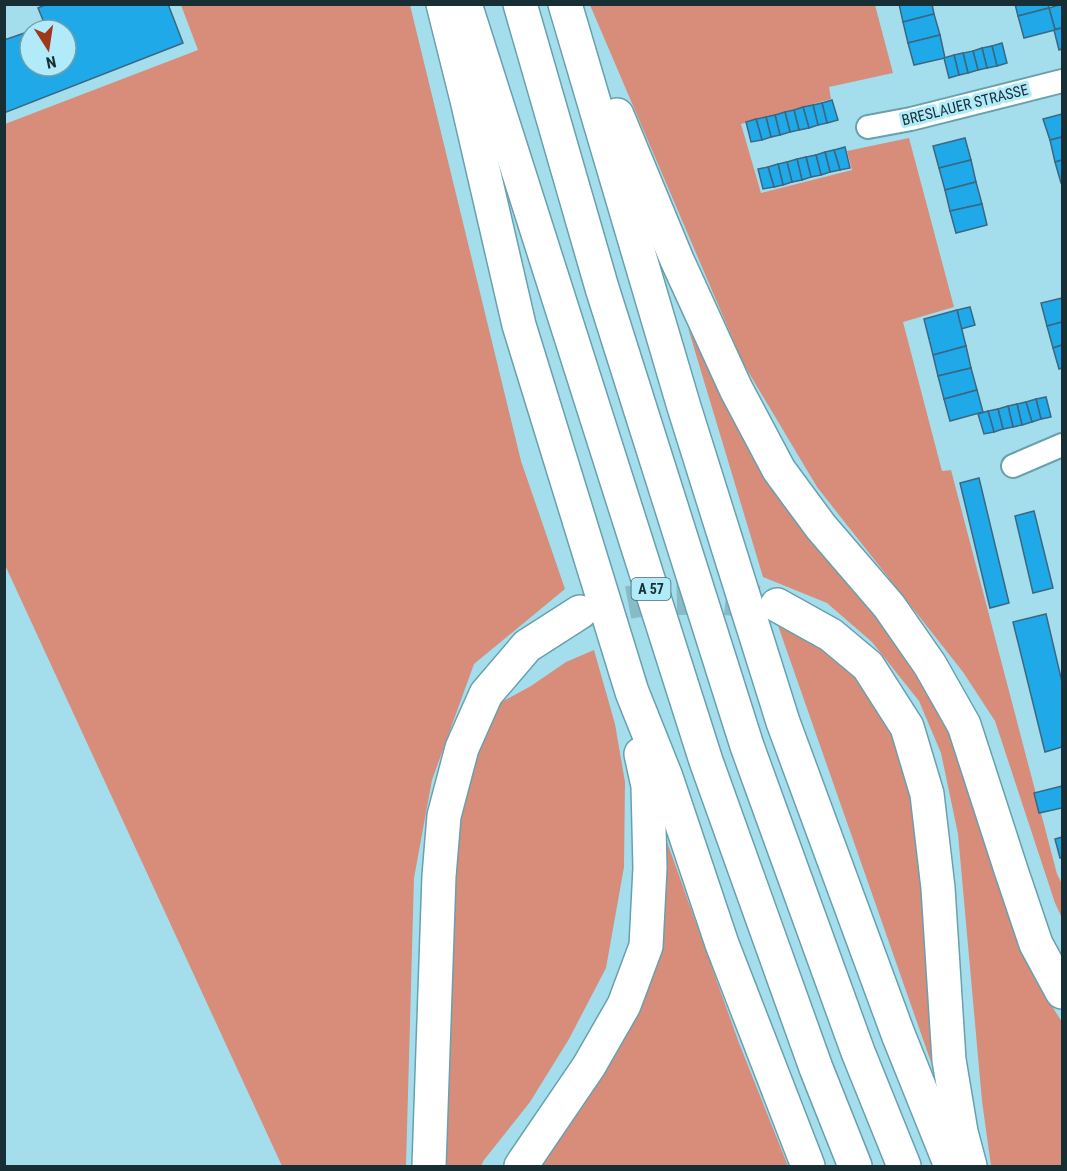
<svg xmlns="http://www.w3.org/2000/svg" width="1067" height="1171" viewBox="0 0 1067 1171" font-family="'Roboto Condensed',sans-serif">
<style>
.green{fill:#d78d79}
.building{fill:#1fa9e8;stroke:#3c6780;stroke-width:1.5}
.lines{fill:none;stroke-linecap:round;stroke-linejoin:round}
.highway-tunnel{stroke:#88bbc8;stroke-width:33;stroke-dasharray:33 16;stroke-linecap:butt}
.street-casing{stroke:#68a0ae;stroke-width:26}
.highway-casing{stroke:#68a0ae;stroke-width:36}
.street{stroke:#fff;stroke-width:22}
.highway{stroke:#fff;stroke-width:33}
.labels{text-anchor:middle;stroke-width:6;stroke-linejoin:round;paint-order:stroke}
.shield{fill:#b1ebfa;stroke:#45676f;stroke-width:1.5}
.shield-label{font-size:14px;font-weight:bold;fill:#172e34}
.street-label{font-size:15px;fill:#172e34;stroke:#b1ebfa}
</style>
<rect width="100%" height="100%" fill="#a4deed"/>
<g class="green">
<polygon points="181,5 410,5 521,461 565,589 474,664 432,780 414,878 406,1166 282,1166 5,565 5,124 198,50"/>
<polygon points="590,5 875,5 893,73 829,87 831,99 741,124 761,193 852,170 847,151 909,138 954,307 903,322 942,471 951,470 1057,874 1062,884 1062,918 1055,903 995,721 963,672 817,487 743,363"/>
<polygon points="688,328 761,469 917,663 964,761 1005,892 1036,981 1062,1022 1062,1166 991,1166 982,1101 958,834 941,753 919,701 872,642 827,603 763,577"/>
<polygon points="775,617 837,653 884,704 912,757 945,1102"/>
<polygon points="594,650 615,724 625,782 624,867 606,968 569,1039 530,1102 484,1160 481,1166 438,1166 451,823 486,713 505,700 531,686 566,662"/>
<polygon points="666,839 739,1043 788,1166 526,1166 655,931"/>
</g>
<g class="building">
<polygon points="47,4 168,4 183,43 4,113 4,40 30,31 30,66 66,66 66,30 31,30 45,25 38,8"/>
<polygon points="899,4 932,4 934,14 903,22"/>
<polygon points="1015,4 1049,4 1049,8 1018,16"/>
<polygon points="1062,4 1062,28 1055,29 1049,8"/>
<polygon points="1049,8 1055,30 1024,38 1018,16"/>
<polygon points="934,14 940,35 908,43 903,22"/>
<polygon points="1062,28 1062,49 1059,50 1054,30"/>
<polygon points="940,35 945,58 914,65 908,43"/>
<polygon points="1002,43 1007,63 997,66 992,46"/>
<polygon points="992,46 997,66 987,68 982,48"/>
<polygon points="982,48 987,68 978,70 973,51"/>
<polygon points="973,51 978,70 968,73 963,53"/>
<polygon points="963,53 968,73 959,75 954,55"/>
<polygon points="954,55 959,75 949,78 944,58"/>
<polygon points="832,100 838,120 827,123 822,103"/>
<polygon points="822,103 827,123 818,125 813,105"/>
<polygon points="813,105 818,125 809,128 803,107"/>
<polygon points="803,107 809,128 799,130 794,110"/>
<polygon points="794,110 799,130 790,132 785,112"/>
<polygon points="785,112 790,132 780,135 775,115"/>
<polygon points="1062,114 1062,137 1050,140 1043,119"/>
<polygon points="775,115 780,135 771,137 766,117"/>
<polygon points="766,117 771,137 762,140 756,119"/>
<polygon points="756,119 762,140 751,142 746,122"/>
<polygon points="1062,137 1062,160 1055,162 1050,140"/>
<polygon points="965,138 971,160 939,168 933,146"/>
<polygon points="845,147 850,168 840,170 834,150"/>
<polygon points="834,150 840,170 830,172 825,152"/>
<polygon points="825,152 830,172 821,175 816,155"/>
<polygon points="816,155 821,175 811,177 806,157"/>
<polygon points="806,157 811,177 802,180 797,159"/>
<polygon points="797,159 802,180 792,182 787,162"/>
<polygon points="971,160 976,182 945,190 939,168"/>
<polygon points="1062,160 1062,183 1061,183 1055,162"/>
<polygon points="787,162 792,182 783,185 778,164"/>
<polygon points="778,164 783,185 774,187 768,167"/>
<polygon points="768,167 774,187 763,189 758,169"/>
<polygon points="976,182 982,204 950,211 945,190"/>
<polygon points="982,204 987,225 956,233 950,211"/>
<polygon points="1062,298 1062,322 1047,326 1041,303"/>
<polygon points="970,307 975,325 961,329 957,310"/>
<polygon points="957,310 966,346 933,355 924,319"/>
<polygon points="1062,322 1062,345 1053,348 1047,326"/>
<polygon points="1062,345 1062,368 1059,369 1053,348"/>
<polygon points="966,346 971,368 938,376 933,355"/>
<polygon points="971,368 977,390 944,399 938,376"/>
<polygon points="977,390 983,412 950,421 944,399"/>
<polygon points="1046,397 1051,417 1041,419 1036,399"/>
<polygon points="1036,399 1041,419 1032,422 1026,402"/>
<polygon points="1026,402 1032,422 1022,425 1017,404"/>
<polygon points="1017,404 1022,425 1013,427 1008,406"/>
<polygon points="1008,406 1013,427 1003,429 998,409"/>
<polygon points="998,409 1003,429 994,432 988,411"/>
<polygon points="988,411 994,432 984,434 978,414"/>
<polygon points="979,478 1009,603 990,608 960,483"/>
<polygon points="1034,511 1053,588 1033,593 1015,516"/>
<polygon points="1046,614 1062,682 1062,747 1045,752 1013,622"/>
<polygon points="1062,786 1062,808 1039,813 1034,793"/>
<polygon points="1062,837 1062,858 1060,858 1055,839"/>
</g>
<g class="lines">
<polyline class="highway-tunnel" points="580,612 647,599 721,598 773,604"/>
<defs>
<g id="street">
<polyline points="868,127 911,119 1062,81"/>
<polyline points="1013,466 1062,445"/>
</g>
<g id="highway">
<polyline points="443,4 467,100 519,325 632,692 666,777 722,944 808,1166"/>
<polyline points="465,4 706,761 816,1068 855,1166"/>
<polyline points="520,4 602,288 747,746 858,1052 904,1166"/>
<polyline points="565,4 684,407 783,722 898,1034 951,1166"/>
<polyline points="617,115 677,260 736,389 779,470 821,527 889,606 930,665 964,725 1011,870 1036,944 1062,992"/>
<polyline points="777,605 831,635 868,666 907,727 927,794 938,888 949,1060 961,1132 970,1166"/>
<polyline points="429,1166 439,876 444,816 462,748 486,694 527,646 580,612"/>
<polyline points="521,1166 589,1066 624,1005 646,946 650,868 648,786 641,754"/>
</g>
</defs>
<use href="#street" class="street-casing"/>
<use href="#highway" class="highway-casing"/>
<use href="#street" class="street"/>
<use href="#highway" class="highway"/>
</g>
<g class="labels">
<rect class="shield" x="631.5" y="578" width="39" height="22" rx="4.5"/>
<g class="shield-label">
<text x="651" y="594">A 57</text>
</g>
<g class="street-label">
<text transform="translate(965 105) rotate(-14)" y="5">BRESLAUER STRASSE</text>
</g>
</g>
<rect width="1067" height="1171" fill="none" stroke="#172e34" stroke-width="12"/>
<g transform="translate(48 48) rotate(168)"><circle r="28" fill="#b1ebfa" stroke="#739fab" stroke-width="1.5"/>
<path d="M0-4.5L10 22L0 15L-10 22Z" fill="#9f371b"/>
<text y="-9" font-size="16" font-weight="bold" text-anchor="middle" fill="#172e34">N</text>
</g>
</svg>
